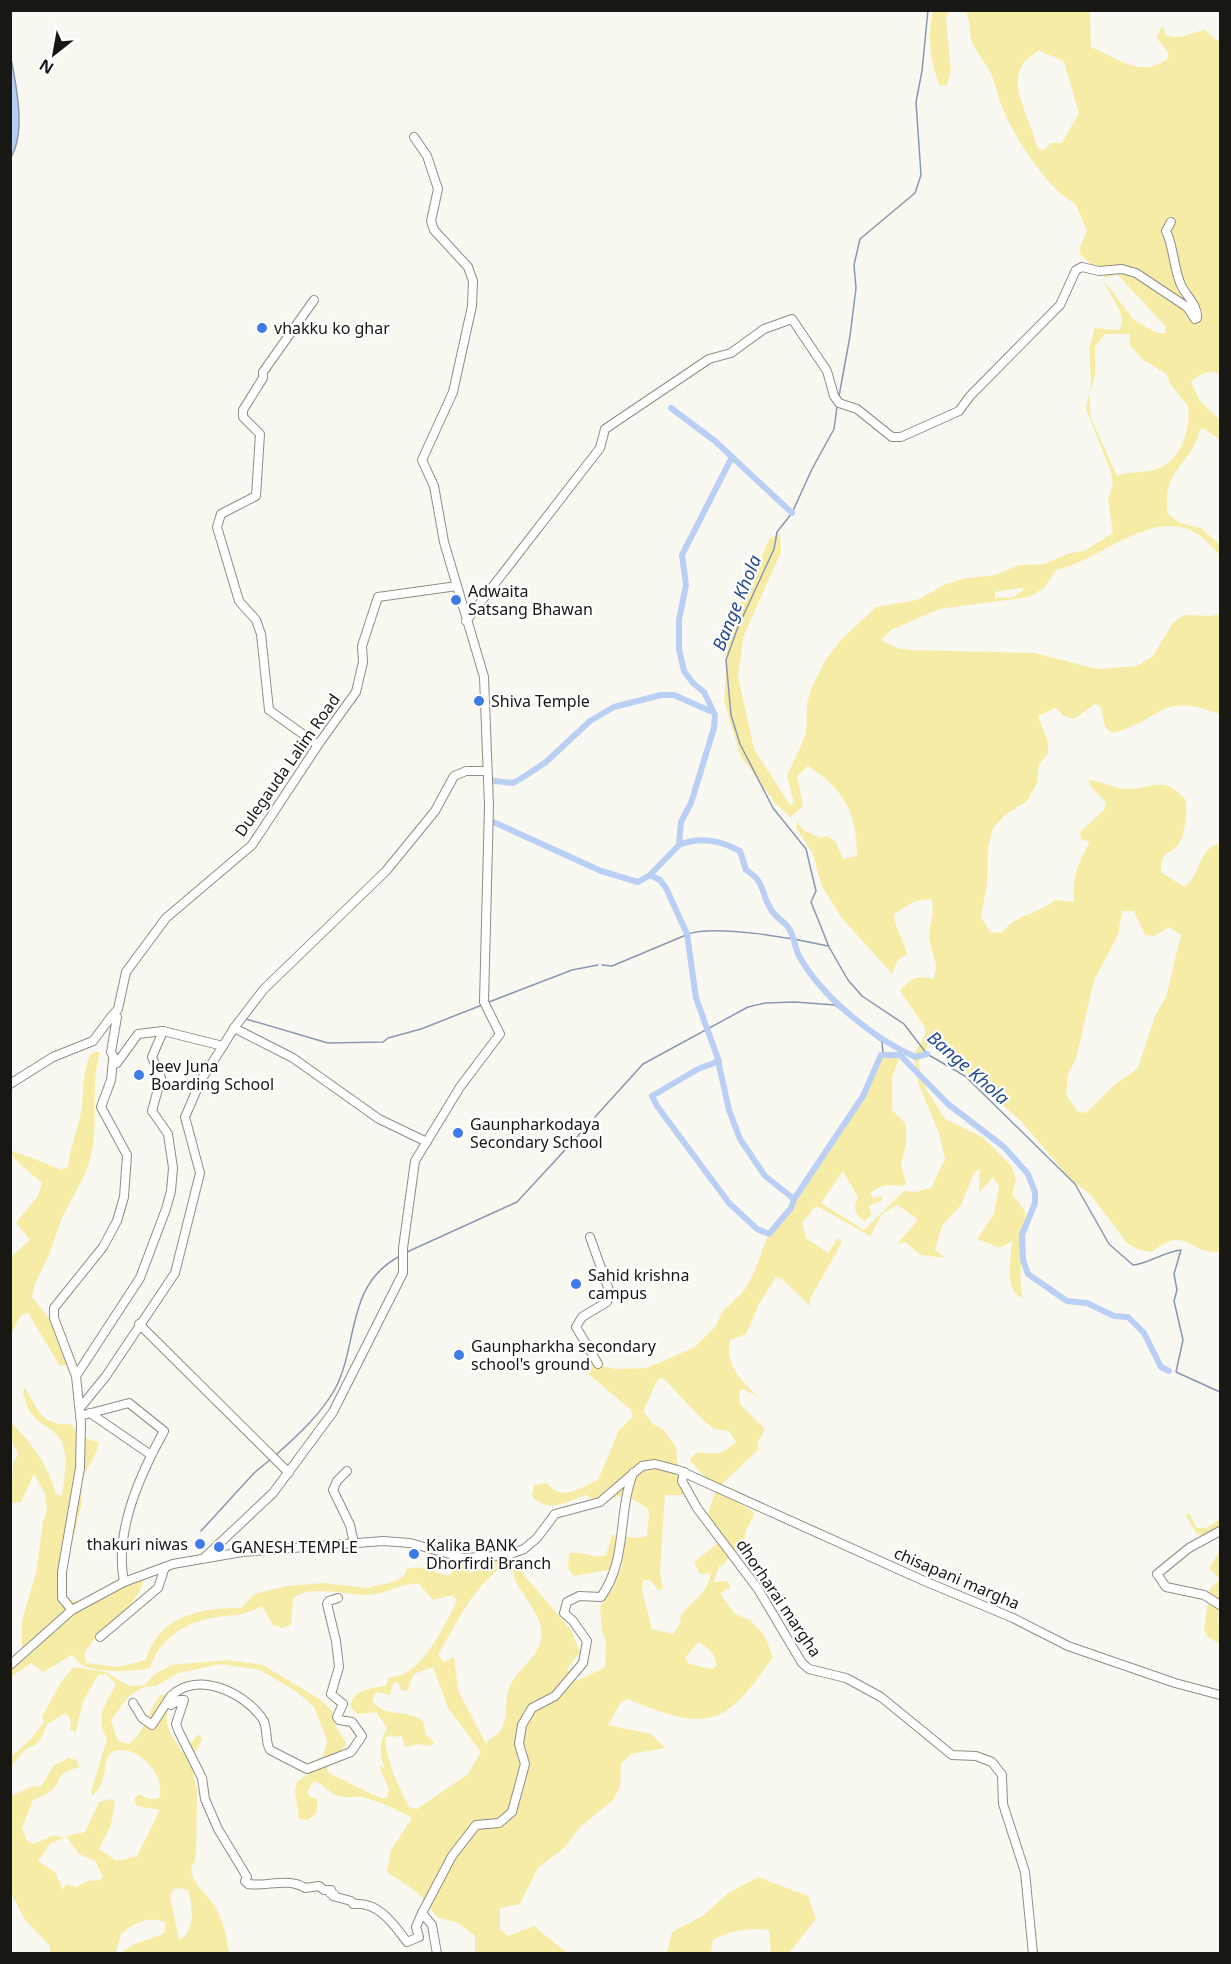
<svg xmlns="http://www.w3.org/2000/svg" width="1231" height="1964" viewBox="0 0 1231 1964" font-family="'Noto Sans',sans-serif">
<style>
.green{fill:#f7eca6;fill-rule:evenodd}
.water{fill:#bacff4;stroke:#8998b1;stroke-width:1.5}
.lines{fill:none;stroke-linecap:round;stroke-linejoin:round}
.stream{stroke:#8998b1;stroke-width:1.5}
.canal{stroke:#bacff4;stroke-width:6}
.minor-casing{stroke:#8e8d86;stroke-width:10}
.minor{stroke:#fff;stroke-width:8}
.poi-dot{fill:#3f7ae9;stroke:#fff;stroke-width:2}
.labels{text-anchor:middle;stroke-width:4.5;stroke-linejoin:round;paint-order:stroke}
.poi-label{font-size:16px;fill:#171714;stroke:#fff;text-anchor:start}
.street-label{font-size:16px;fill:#171714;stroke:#fff}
.water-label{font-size:18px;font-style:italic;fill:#254a91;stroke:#fff}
</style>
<rect width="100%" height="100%" fill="#faf9f1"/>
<g class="green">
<path d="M 933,11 L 949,11 L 946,17 L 951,71 L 947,85 L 940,86 C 930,62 927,36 933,11 Z"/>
<path d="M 965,11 L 1090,11 L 1091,47 C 1116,57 1143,81 1169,57 L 1168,52 L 1156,37 L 1163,26 L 1166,35 C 1183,41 1190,32 1205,30 L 1217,41 L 1220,38 L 1220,374 C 1209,369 1200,374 1191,382 L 1200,401 L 1220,420 L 1220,440 L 1203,428 L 1200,430 C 1190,468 1161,468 1168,514 L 1180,523 L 1201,528 L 1220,545 L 1220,555 C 1212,547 1203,536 1192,531 C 1150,510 1097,562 1056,570 L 1044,588 L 1029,597 L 939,609 L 891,630 L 881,640 L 897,648 L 911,650 L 1035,653 L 1097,669 L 1137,666 L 1153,656 L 1173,623 L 1184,615 L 1212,616 L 1220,613 L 1220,714 C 1158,691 1164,720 1112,733 L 1105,727 L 1101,707 L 1095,704 L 1074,719 L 1064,716 L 1056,708 L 1038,716 L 1048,742 L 1048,753 L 1039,765 L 1037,783 L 1027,801 L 1005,815 L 993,828 L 988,848 L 987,884 L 981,917 L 990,932 L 1002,933 C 1015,914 1039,914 1055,900 L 1074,902 C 1071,879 1079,861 1090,842 L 1081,839 L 1080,832 L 1104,810 L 1106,802 L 1091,787 L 1089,780 C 1103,782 1119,790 1132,789 C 1157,787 1163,776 1185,799 C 1188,809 1185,832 1180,842 C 1171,857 1160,848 1161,872 L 1184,887 C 1202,875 1197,849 1220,843 L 1220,1252 C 1188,1254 1186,1224 1152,1252 L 1137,1249 L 1127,1243 L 1091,1195 L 1071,1180 L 1022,1122 L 956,1063 L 934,1037 L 918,1063 L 926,1089 L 945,1119 L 984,1138 L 1012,1167 L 1016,1180 L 1012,1194 L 1025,1211 C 1026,1239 1016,1270 1023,1298 C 1003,1291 1011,1257 1012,1241 L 1000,1248 L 977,1239 L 994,1214 L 999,1186 L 993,1177 L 979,1193 L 980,1168 L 974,1173 L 961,1205 L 942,1226 L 935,1250 L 946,1258 L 921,1255 L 905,1242 L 897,1244 L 918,1220 L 898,1205 L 883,1213 L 870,1236 L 819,1207 L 815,1207 L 802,1223 L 806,1238 L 828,1253 L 838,1238 L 842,1242 L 810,1299 L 810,1306 L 781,1278 L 776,1277 L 759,1304 L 746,1334 L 730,1340 C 725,1366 741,1381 759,1397 L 743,1389 L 739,1391 L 740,1404 L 765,1429 L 757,1443 L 759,1449 L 721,1485 L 733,1500 L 754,1512 C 753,1522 745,1527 745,1537 L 723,1565 L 719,1566 L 714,1582 L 728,1581 L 730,1588 L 720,1593 L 735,1614 L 750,1620 L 764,1635 L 773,1657 C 723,1730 707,1731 627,1699 L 621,1702 L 608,1725 L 651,1734 L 665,1748 L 631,1754 L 621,1764 L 620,1787 L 613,1800 L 580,1827 L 564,1848 L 538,1868 L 520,1904 L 500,1908 L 500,1929 L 508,1936 L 534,1926 L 567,1953 L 475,1953 L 475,1936 L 458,1923 L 437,1917 L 417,1892 L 387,1872 L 391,1850 L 412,1818 C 396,1809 379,1801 361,1797 C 354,1796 348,1798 342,1797 C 330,1795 324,1784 314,1781 L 307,1792 L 310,1797 L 317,1799 L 317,1812 L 308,1820 L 299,1819 L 295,1791 L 297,1782 L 319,1766 L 327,1743 L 325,1735 L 314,1707 L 297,1692 L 260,1670 L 221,1664 L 178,1673 L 156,1686 L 144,1687 L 129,1696 L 111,1720 L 117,1740 L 128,1744 C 145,1735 147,1709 162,1694 L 168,1696 C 170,1706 166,1711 167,1720 C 167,1733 177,1741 182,1752 L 199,1734 L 202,1739 L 191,1762 L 197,1790 L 196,1853 L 195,1862 L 191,1866 C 192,1886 204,1890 214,1905 C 223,1920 227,1937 229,1953 L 121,1953 L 132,1945 L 163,1934 L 166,1927 L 164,1922 C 148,1916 134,1923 121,1934 L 116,1953 L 51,1953 L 49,1945 L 25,1920 L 11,1893 L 11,1796 L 33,1786 L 41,1787 L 54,1765 L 69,1758 L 76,1760 L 80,1767 C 52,1773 63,1784 47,1794 C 43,1796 37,1798 33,1800 L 22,1828 L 27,1841 L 33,1844 L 55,1835 L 64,1838 L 51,1843 L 38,1861 L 55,1872 L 63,1890 L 66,1884 L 76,1887 L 88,1881 L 101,1880 L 103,1877 L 95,1861 L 79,1854 L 66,1836 L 85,1832 L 99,1802 L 110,1799 L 115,1801 L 111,1825 L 99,1849 L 117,1861 L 137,1856 L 160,1810 L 137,1806 L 134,1800 L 138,1794 L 150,1799 L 159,1798 C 168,1773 130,1739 111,1753 C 101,1762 110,1779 93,1795 L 91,1792 L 107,1739 C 95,1717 105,1705 116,1684 L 106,1674 L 98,1675 L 83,1701 L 76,1732 L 70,1730 L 71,1721 L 66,1713 L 47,1724 L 41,1739 L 34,1746 L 27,1748 L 11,1766 L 11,1757 L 30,1740 L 44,1722 L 42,1717 L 60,1684 L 73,1667 L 106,1672 L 129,1686 L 136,1686 L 145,1685 L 154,1675 L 171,1665 L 227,1660 L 263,1665 L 321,1700 L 332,1711 L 336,1727 L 346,1742 C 342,1754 329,1758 327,1772 L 380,1798 L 387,1798 L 389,1789 L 379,1766 L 385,1769 C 379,1754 379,1743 387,1728 L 376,1712 L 357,1714 L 350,1706 C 354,1689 371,1688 386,1686 L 388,1679 C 392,1676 396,1677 401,1675 C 424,1668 447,1621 457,1601 L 453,1595 L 433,1600 L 419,1584 C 400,1582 384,1596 365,1595 C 347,1595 306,1584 293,1599 L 291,1625 L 282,1628 L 273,1625 L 262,1606 C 238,1619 232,1613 208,1619 C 182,1624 158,1642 150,1668 C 134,1672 98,1673 82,1665 C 79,1663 75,1658 72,1655 L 43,1672 L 31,1663 L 11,1677 L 11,1666 L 22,1656 L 22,1621 L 36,1573 L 43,1521 L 47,1511 L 45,1494 L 34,1474 L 21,1502 L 11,1503 L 13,1464 L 18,1454 L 11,1440 L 10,1422 C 32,1442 48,1465 56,1494 L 62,1496 C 64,1483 68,1459 63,1445 C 54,1421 30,1430 23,1392 L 25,1388 C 39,1410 41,1426 71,1424 C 76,1435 87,1440 99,1442 L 96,1453 L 82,1479 L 81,1507 L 69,1555 L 66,1584 L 67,1600 L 88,1602 L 144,1578 C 138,1612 97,1625 84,1655 L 87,1663 L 118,1667 L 146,1660 C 158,1616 201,1607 241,1608 L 254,1594 L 287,1586 L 324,1583 L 367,1588 L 393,1582 L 403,1577 L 407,1569 C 427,1564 431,1572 448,1576 L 463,1561 L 471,1573 C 496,1561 494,1552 522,1564 L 523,1574 L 571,1630 L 580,1652 L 567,1669 L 577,1681 L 605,1667 L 606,1641 L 602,1632 L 600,1607 L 613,1588 L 623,1563 L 616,1559 L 609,1570 L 574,1576 L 568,1568 L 569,1554 C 581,1549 593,1560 606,1555 L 612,1535 L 637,1538 L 647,1536 L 649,1513 L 647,1508 L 632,1499 L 619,1496 L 598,1502 L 585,1495 C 567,1502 547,1514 532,1496 L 534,1485 L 547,1483 C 561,1502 580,1488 598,1480 L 619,1430 L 633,1417 L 631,1410 L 579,1366 L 587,1363 L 616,1369 L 647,1368 L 695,1347 L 715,1327 L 723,1311 L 743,1292 L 753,1275 L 769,1233 L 793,1206 L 866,1094 L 883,1056 L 881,1049 L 899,1059 L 892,1077 L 892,1110 L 906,1124 L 906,1145 L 901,1165 L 906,1183 L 904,1186 C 890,1185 880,1183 870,1194 L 873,1198 L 881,1196 L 883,1200 L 869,1206 L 871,1215 L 865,1221 C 854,1214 853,1209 858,1197 L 843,1171 L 821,1203 L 864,1230 L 904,1191 L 916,1192 L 931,1188 L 945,1159 L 939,1133 L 919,1085 L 915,1068 L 914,1054 L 925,1035 L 925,1027 L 900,991 C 911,978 916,975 933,979 C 941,962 930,952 929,937 C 929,923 936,912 931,899 L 915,901 L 894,914 C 894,927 904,940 907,954 L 898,960 L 892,974 L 841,917 L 821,884 L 813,854 L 796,828 L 797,821 L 803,830 L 821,838 L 827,836 L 835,841 L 843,859 L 857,856 C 857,813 844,789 808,766 L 797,776 L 803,807 L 790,817 L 775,803 L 740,755 L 724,701 L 726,670 L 724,633 L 752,581 L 769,539 L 780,534 L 781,552 L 744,635 L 738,676 L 754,749 L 790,805 L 794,803 L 787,776 L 806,734 L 807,704 L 811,689 L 825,661 L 840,641 L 876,607 L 917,600 L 946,584 L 967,578 L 995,575 L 1019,565 L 1044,564 L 1070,553 L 1084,551 L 1113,533 L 1108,499 L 1113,484 L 1111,472 L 1086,409 L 1091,382 L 1089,348 L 1095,328 L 1119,330 L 1122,323 L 1120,311 L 1101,277 L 1134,320 L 1157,333 L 1165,333 L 1166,327 L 1117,274 L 1106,278 L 1080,254 L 1080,247 L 1087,231 L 1075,203 C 1049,191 1014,137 1003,109 C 998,98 996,85 991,74 C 986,63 977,53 972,42 C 968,32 971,18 965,11 ZM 1040,50 C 1047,57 1056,55 1064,62 L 1079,113 L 1062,143 L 1051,143 L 1043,151 L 1037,147 C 1030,113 996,73 1040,50 ZM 1105,334 L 1130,334 L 1129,344 L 1141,358 L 1166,374 L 1171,385 L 1188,406 C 1191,428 1182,458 1160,468 C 1147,474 1131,470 1117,476 L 1091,418 L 1089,394 L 1095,376 L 1095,347 ZM 1019,588 L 1025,589 L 1013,597 L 995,598 L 995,592 ZM 1122,911 L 1134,911 L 1145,935 L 1154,936 L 1169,927 L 1181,935 L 1166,997 L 1155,1016 L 1138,1068 L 1113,1086 L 1086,1113 L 1077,1111 L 1066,1094 L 1068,1074 L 1076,1059 L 1094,980 L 1118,935 ZM 663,1378 L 703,1420 L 714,1429 L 729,1431 L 736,1442 C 730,1447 725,1451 718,1453 C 707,1455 696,1447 690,1461 L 716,1489 L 707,1517 L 722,1540 L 694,1562 L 700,1574 L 710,1573 C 711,1591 691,1602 681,1615 L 680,1624 L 673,1634 L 652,1629 L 642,1590 L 643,1580 L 650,1580 L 658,1590 L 663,1589 L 660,1572 L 665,1495 L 687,1495 L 678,1475 L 676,1447 L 664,1430 L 653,1424 L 643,1411 L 658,1379 ZM 498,1570 L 512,1570 C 516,1591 538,1608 541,1628 C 545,1654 521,1664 511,1684 C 503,1698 509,1713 502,1728 C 499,1735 490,1737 486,1744 L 458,1690 L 454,1657 L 444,1662 L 438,1655 C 455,1626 471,1591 498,1570 ZM 698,1642 C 709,1647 715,1654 717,1666 L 711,1669 L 689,1664 L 685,1658 ZM 433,1667 L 448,1708 L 481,1752 L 468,1774 L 417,1809 L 409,1807 C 398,1786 386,1760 385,1737 L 402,1736 L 405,1747 L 418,1744 L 430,1746 L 435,1743 L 425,1734 L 424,1722 C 406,1707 385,1720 372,1700 L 376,1692 L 390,1695 L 393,1684 L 398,1682 L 401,1690 L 407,1691 L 414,1674 ZM 179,1888 L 188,1890 C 193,1906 196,1931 179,1940 L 170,1895 L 174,1889 Z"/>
<path d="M 95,1052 L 100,1052 C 89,1090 101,1128 88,1166 C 82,1183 71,1199 63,1216 C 56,1231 53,1248 45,1263 C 39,1276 34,1283 32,1297 L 49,1318 L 68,1365 L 60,1366 L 28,1313 L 21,1315 L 11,1334 L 11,1257 L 30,1240 L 16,1223 L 38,1196 L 42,1183 C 34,1175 12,1160 11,1151 L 30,1157 L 61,1170 L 68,1167 C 70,1150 75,1137 79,1121 C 85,1099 81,1076 90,1055 Z"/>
<polygon points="1189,1513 1197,1528 1207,1528 1220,1519 1220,1526 1203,1536 1197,1534 1186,1516"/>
<polygon points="1220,1551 1220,1597 1218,1611 1220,1644 1208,1637 1204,1629 1210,1589 1220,1579 1209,1568"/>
<path d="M 758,1877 L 808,1896 L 816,1919 L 789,1953 L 771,1953 L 769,1930 C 747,1928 732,1930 713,1940 L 711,1953 L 667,1953 L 672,1932 L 703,1916 L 727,1894 Z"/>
</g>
<path class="water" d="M 10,52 C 15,81 27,130 11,157 Z"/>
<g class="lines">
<g class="stream">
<polyline points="839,396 850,336 856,288 854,265 860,239 915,193 921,175 916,102 922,71 928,10"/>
<path d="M 837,407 L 834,429 L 812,469 L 792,513 L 777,532 L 774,549 L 738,627 L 726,660 L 731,715 L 740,744 L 773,808 L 806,849 L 816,891 L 811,902 L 829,947 L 848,980 L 862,996 L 904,1024 L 927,1054 L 965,1076 L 1075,1184 L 1109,1244 L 1133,1265 C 1150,1263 1163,1252 1181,1250 L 1174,1274 L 1177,1290 L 1174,1301 L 1183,1340 L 1176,1372 L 1220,1392"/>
<path d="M 688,934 C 717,924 797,939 828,946"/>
<polyline points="602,965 612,966 686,935"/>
<polyline points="489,1002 572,970 598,965"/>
<polyline points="246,1019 328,1043 383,1042 388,1038 421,1029 482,1005"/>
<polyline points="10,1026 10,1063"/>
<polyline points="595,1117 643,1064 748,1007 765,1003 795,1002 835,1005 882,1042 883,1053"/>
<polyline points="407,1252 517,1202 589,1124"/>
<path d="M 277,1454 C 298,1435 321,1414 335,1389 C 359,1344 345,1285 400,1256"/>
<polyline points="201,1531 254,1473 271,1459"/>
</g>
<g class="canal">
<polyline points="671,408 715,441 792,513"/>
<polyline points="486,780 513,783 522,778 546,762 590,721 614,707 661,695 674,695 710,711"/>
<polyline points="489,820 601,871 638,882 650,875 679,845 681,822 691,803 714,728 715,715 704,692 693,683 684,671 679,649 679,620 686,585 682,555 732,457"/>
<path d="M 679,845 C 700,836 720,840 740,851 L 746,870 C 767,883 760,894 772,911 C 776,917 783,921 788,927 C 795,937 794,946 799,956 C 822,997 873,1038 915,1057 L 927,1054"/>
<polyline points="650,875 660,880 666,888 687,934 696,998 717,1056 729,1110 740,1139 765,1176 794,1199 863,1096 881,1055 900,1055 948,1104 1004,1147 1028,1174 1035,1192 1035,1203 1022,1235 1023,1260 1028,1274 1067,1301 1087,1303 1114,1316 1128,1317 1144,1333 1161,1367 1169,1371"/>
<polyline points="719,1061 698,1069 652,1096 657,1106 729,1203 757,1229 769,1234 791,1208 794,1199"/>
</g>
<defs>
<g id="minor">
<polyline points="314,300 263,372 263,378 243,410 243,417 260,434 256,496 221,514 217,527 239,601 256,620 261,634 269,710 318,745"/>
<path d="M 466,621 L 600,448 L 605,429 L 709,359 L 731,353 L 764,329 L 792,319 L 827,371 L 834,396 L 839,403 L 857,409 L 892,437 L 901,437 L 959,411 L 970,396 L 1060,305 L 1076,270 L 1082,267 L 1099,271 L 1122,269 L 1136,273 L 1187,307 L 1195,319 L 1197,318 C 1198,305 1186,296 1181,285 C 1173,267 1174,247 1166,231 L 1171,222"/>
<polyline points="111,1017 118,1009 126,972 166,918 252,845 320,742 356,692 363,662 362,646 378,597 457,586"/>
<polyline points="234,1028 264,989 386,871 435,811 454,776 466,771 486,771"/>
<polyline points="10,1084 53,1057 93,1041 111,1017 117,1017 111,1052 117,1063 138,1034 163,1031 223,1046 234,1028 293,1058 379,1119 427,1142"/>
<polyline points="590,1237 610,1293 607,1302 582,1317 576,1327 598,1364"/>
<polyline points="139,1324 289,1473"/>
<polyline points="76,1376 140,1278 166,1209 171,1191 173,1168 168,1134 152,1111 161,1078 152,1057 163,1031"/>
<polyline points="80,1408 106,1376 175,1273 200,1173 185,1117 201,1080 223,1046"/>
<polyline points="90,1413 151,1455"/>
<path d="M 80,1416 L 129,1403 L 164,1431 C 140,1475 114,1531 124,1582"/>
<polyline points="347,1471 337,1481 333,1490 350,1525 354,1543"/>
<polyline points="684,1472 682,1481 697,1508 758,1589 802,1663 809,1669 846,1678 881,1697 952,1755 976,1756 992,1762 1002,1775 1003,1804 1025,1872 1033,1954"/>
<polyline points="1220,1531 1189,1548 1157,1574 1166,1587 1204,1595 1220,1605"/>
<polyline points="204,1558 273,1493 333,1412 403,1273 403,1248 415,1161 460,1087 500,1034 484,1002 489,805 484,677 444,542 434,486 422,460 453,392 472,306 473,281 468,267 434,230 431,221 438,189 427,156 414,137"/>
<polyline points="72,1610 62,1598 62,1572 80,1468 81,1424 76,1376 54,1318 54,1308 103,1247 117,1221 124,1197 127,1155 101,1107 111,1080 113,1060"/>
<polyline points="100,1637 158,1588 165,1567"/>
<polyline points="10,1665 72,1610 124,1582 173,1564 242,1552 383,1541 410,1543 464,1558 508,1555 524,1549 537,1538 555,1514 600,1502 642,1466 655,1464 678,1470 922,1580 1013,1618 1068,1646 1175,1683 1220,1695"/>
<path d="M 171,1696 C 198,1670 244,1693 262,1718 C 269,1728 264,1740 270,1750 L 307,1769 L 351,1752 L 362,1736 L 352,1722 L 339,1720 L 337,1717 L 343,1704 L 331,1694 L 339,1667 L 336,1641 L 327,1604 L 329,1601 L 338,1598"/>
<path d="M 133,1703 L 142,1718 L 152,1725 L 171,1696 L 171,1705 L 179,1700 L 184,1700 L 176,1724 L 179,1732 L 202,1778 L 205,1799 L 218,1829 L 247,1877 L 245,1881 L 248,1884 C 267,1887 288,1877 305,1888 L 319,1886 L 324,1890 L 331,1890 L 330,1893 L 334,1894 L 333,1896 L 351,1901 L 353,1904 C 379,1902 393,1923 407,1942 L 419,1937 L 416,1927 L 422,1913"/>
<path d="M 437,1954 L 432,1925 L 422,1913 L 452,1856 L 476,1825 L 499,1823 L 512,1812 L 525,1764 L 519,1744 L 522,1725 L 532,1708 L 555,1696 L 583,1663 L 587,1641 L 573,1621 L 564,1613 L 567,1602 L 579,1596 L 601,1597 C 628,1559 617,1516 633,1473"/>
</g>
</defs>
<use href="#minor" class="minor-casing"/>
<use href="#minor" class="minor"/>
</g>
<g class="poi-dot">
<circle cx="262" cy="328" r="6"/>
<circle cx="456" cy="600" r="6"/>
<circle cx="479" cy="701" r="6"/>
<circle cx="139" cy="1075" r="6"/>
<circle cx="458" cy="1133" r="6"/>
<circle cx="576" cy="1284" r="6"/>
<circle cx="459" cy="1355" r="6"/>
<circle cx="200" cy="1544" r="6"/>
<circle cx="219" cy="1547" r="6"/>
<circle cx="414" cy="1554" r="6"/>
</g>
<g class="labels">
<g class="poi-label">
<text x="274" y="334">vhakku ko ghar</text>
<text x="468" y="597">Adwaita<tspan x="468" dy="18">Satsang Bhawan</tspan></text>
<text x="491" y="707">Shiva Temple</text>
<text x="151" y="1072">Jeev Juna<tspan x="151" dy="18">Boarding School</tspan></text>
<text x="470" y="1130">Gaunpharkodaya<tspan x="470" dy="18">Secondary School</tspan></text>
<text x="588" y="1281">Sahid krishna<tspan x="588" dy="18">campus</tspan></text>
<text x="471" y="1352">Gaunpharkha secondary<tspan x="471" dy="18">school's ground</tspan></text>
<text x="188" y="1550" text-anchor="end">thakuri niwas</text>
<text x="426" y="1551">Kalika BANK<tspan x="426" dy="18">Dhorfirdi Branch</tspan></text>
<text x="231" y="1553">GANESH TEMPLE</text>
</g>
<g class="street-label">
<text transform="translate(287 765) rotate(-55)" y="6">Dulegauda Lalim Road</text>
<text transform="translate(957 1578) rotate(23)" y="6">chisapani margha</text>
<text transform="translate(779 1598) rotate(56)" y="6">dhorharai margha</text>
</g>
<g class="water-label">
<text transform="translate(737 603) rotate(-68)" y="6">Bange Khola</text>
<text transform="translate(968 1068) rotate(41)" y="6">Bange Khola</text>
</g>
</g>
<rect width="1231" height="1964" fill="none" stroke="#171714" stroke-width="24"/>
<g transform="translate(54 54) rotate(211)" stroke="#ffffff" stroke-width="4.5" paint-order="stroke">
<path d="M0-4.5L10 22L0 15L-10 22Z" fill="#171714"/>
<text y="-9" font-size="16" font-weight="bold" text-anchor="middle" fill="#171714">N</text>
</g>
</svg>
